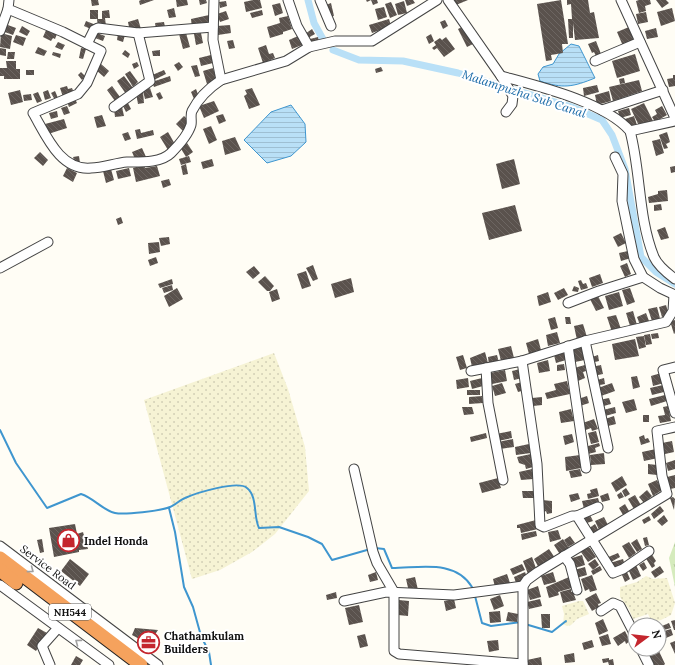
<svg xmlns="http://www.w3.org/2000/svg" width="675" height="665" viewBox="0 0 675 665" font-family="Lora,serif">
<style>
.farmland{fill:url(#farmland-dots)}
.grass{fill:url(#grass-tufts)}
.water{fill:url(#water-rules);stroke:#3f96cf}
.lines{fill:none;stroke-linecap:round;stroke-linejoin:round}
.stream{stroke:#3f96cf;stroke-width:2}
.canal{stroke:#b9e0f7;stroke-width:7}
.building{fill:url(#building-back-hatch)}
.minor-casing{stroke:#444;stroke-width:11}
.highway-casing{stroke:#222;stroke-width:15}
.minor{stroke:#fff;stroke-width:9}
.highway{stroke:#f5a25d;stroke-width:13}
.oneway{stroke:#a0a0a0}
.labels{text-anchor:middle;stroke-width:4;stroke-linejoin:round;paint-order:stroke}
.shield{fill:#fff;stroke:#585858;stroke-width:1}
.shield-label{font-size:10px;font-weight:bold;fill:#111}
.poi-label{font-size:11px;font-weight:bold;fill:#111;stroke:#fff;text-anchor:start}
.street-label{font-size:11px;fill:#111;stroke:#fff}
.water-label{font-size:12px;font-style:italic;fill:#1768a6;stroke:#fff}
</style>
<defs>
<pattern id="farmland-dots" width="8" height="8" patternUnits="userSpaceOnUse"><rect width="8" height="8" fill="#f6f3d4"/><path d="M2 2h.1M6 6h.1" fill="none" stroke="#d2cfb5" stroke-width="1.8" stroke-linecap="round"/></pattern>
<pattern id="grass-tufts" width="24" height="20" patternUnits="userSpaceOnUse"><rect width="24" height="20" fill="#d5ebbd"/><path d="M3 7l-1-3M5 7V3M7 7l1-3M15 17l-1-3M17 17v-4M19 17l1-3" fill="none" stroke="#b6c8a1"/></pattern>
<pattern id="water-rules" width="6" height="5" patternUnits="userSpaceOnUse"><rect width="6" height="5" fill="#b9e0f7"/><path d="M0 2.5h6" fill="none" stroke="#9ebfd3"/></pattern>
<pattern id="building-back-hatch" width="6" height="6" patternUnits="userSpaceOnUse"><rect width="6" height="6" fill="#5a524d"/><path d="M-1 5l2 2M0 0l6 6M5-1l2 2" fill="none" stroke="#6d6662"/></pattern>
</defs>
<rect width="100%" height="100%" fill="#fffdf5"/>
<g class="farmland">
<polygon points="274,353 288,389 305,447 309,491 275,534 252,552 220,570 192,579 144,400"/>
<polygon points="646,576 653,579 667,578 675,603 671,615 661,620 652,622 648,614 633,619 629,609 620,597 620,587 637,582"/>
<polygon points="579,601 583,601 589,614 577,619 571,625 567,626 563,624 564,614 562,606"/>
</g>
<polygon class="grass" points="675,542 675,587 669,558"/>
<g class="water">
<path d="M 571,44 L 579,46 L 595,78 C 573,87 563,89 540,81 L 538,74 L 543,67 L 553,64 L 559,54 Z"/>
<polygon points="291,105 305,124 306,142 291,156 267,163 244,140 271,112"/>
</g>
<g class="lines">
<g class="stream">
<path d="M 0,430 L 16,463 L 47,508 L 81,494 C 94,498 102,510 115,513 C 124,515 161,511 170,507 C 175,505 180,500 185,498 C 196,493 238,480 247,488 C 258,497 253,516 259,528 L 279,527 L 308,537 L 322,544 L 332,560 L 367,550"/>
<polyline points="169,508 175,532 184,587 193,607 201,636 209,652 211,665"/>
<path d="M 375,548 L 384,549 L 392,568 C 420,568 455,559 472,587"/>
<polyline points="475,596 482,623 491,626 521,622"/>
<polyline points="525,624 552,632 566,621"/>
</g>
<g class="canal">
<polyline points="308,0 314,23 324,41"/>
<polyline points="333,50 359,60 403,61 458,73 572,107 602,120 612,135 625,169 641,257 656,272 675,284"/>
</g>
</g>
<g class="building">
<polygon points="91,0 98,0 99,5 92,6"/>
<polygon points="141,0 154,0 140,5 139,1"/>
<polygon points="176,0 187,0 188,5 177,7"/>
<polygon points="199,0 206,0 207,3 200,5"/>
<polygon points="253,0 260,0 262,8 246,12 244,2"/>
<polygon points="366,0 377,0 378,3 373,5 371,0 367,2"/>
<polygon points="405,0 413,0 415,3 407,6"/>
<polygon points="454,0 468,0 456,5"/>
<polygon points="561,0 568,44 562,44 563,53 551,55 552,60 546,61 537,4"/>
<polygon points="567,0 588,0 590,13 594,12 599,38 575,40 573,23 573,38 569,38 568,19 572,19 571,4 567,5"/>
<polygon points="639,0 650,0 651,4 645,6 646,11 639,13 636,1"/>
<polygon points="656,0 666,0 669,3 662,8"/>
<polygon points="226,1 227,6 220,8 219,2"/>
<polygon points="404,1 407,13 398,15 395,4"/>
<polygon points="391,2 397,15 390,18 385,4"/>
<polygon points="280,3 283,13 275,16 272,5"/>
<polygon points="331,3 334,16 328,17 326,5"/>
<polygon points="384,7 387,17 378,20 375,9"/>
<polygon points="174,8 176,17 169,18 167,10"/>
<polygon points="672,8 675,21 661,26 657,12"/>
<rect x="90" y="10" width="8" height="9"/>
<polygon points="109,10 110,18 105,18 106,26 98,27 97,19 102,19 102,11"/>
<polygon points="262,10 263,15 252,18 250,13"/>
<polygon points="226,11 229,19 220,22 217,14"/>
<polygon points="646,12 648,22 638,24 636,14"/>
<polygon points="209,15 211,25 192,28 191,19"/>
<polygon points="288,16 292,29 283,32 283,34 270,38 267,27 280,23 279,18"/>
<polygon points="138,19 141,29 130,32 128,22"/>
<polygon points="389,19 391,26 372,33 369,25"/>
<polygon points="445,20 448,26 443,29 440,22"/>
<polygon points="86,21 96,25 93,30 84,26"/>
<polygon points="164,22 165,27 156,29 155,23"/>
<polygon points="5,24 16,28 13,35 2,31"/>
<polygon points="230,25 231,33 218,35 217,26"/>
<polygon points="22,26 30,31 27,36 19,32"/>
<polygon points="464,26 473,44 467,47 458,29"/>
<polygon points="629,27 635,41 623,46 617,32"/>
<polygon points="47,28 57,34 55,39 53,38 51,41 43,37"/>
<polygon points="656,28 658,37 647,39 645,31"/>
<polygon points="312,29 315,34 308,38 305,34"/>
<polygon points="1,33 12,36 10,49 0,47"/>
<polygon points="97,33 105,36 103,41 95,38"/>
<polygon points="118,33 125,35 123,42 117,40"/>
<polygon points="186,33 190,47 183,49 179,34"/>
<polygon points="201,33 203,43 196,45 194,34"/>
<polygon points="431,34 434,41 429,44 426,37"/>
<polygon points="16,35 26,38 23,46 13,42"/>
<polygon points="298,36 302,45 292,49 289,40"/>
<polygon points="318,37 319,42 311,44 310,39"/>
<polygon points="446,37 455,49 444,57 437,48 434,50 432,48 436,45 434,42 440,38 442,40"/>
<polygon points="233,40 235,48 229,49 227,41"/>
<polygon points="596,41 601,54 596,56 594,52 592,53 588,44"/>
<polygon points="58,42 65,45 62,50 55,47"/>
<polygon points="266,45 269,54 273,53 275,58 268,61 269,64 264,66 258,48"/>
<polygon points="38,47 47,51 44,56 35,53"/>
<polygon points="0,48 6,49 6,56 0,55"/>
<polygon points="81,48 86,49 83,59 79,58"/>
<polygon points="125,50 130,54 128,58 122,54"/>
<polygon points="160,50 160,56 153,56 152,51"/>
<polygon points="8,52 15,52 14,59 7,59"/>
<polygon points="53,52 61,54 60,58 52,55"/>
<polygon points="635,54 640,71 617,78 612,61"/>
<polygon points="211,55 213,63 201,66 199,58"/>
<polygon points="6,61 16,61 16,69 20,69 20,79 4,79 4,76 0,76 0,68 7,68"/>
<polygon points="137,62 139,66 134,69 132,64"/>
<polygon points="179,62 183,67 178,71 174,65"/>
<polygon points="101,64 109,71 104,77 96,70"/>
<polygon points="197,65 200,76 195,77 191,66"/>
<polygon points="381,67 383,71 376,73 375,69"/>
<polygon points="213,68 217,81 207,84 203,71"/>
<rect x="26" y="70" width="8" height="5"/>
<polygon points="164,70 166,74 152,81 150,76"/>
<polygon points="130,71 138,82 133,87 125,74"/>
<polygon points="81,72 85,76 82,80 78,75"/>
<polygon points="673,75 675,75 675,86 669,87 667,79 673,78"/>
<polygon points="124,76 133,88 126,94 117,81"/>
<polygon points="170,76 171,81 154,87 152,82"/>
<polygon points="624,78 625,83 620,84 619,79"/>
<polygon points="639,80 642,91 613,101 609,87"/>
<polygon points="597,85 599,92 584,96 583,88"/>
<polygon points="67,86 68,89 72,88 74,93 63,97 60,88"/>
<polygon points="112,86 120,97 115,101 107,90"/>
<polygon points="150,88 153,97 145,99 143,91"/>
<polygon points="252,88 260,105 249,109 244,96 247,94 245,90"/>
<polygon points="196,89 199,97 194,99 191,92"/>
<polygon points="20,90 23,102 11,105 8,93"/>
<polygon points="48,90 51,98 45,100 43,92"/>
<polygon points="55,91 58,98 55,100 51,93"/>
<polygon points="609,91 611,101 597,105 595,95"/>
<polygon points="38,92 42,101 37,103 33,94"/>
<polygon points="143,92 144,103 138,104 136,93"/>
<polygon points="160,92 163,98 159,100 156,94"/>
<polygon points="31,94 32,100 24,101 23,95"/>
<polygon points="75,99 77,103 69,107 67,102"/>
<polygon points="214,101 219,111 204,118 199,106"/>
<polygon points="128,103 131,109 126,112 123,106"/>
<polygon points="644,103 653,121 640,128 631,109"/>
<polygon points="67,106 70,113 64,115 61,108"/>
<polygon points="662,106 667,115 655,122 652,117 657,114 655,110"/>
<polygon points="122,107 124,116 115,117 114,109"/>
<polygon points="629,108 631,115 620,118 618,111"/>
<polygon points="57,111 58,117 51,119 49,113"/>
<polygon points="223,114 226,121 219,124 216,116"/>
<polygon points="102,115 106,126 97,128 94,117"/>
<polygon points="184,116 191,123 183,131 176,124"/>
<polygon points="634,116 637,125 628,128 625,119"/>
<polygon points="64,119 67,128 48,134 45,124"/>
<polygon points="211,126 217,140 209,144 203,129"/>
<polygon points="140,129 141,133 153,130 154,135 137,139 135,130"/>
<polygon points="128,132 131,139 125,141 122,134"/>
<polygon points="168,132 176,146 168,150 160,137"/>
<polygon points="667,132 670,142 666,144 668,148 664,149 659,135"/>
<polygon points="235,137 241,150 225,155 222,141"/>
<polygon points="660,139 664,153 656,156 652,141"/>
<polygon points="187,143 193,152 186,157 180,147"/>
<polygon points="142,148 146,157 136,161 132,152"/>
<polygon points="40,152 48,160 43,166 34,158"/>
<polygon points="79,156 80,163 75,164 73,157"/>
<polygon points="189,156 191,162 181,165 179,159"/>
<polygon points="212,159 214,166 203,169 201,162"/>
<polygon points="514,159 520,184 502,189 496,164"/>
<polygon points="186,164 188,174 183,175 181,166"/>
<polygon points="144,165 145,168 157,166 160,176 136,182 133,168"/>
<polygon points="675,166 675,172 671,173 670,167"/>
<polygon points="67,168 77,173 73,182 63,176"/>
<polygon points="129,168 131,176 118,179 116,171"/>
<polygon points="111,169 114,180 106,183 103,171"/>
<polygon points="169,179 171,185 163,188 161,181"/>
<polygon points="667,190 668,201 649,203 648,197 658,194 658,191"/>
<polygon points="661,204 662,210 654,211 654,205"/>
<polygon points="515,205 522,231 489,240 482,213"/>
<polygon points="121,217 123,223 118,225 116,219"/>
<polygon points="665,227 669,238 661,240 657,230"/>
<polygon points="621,233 626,243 618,247 613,237"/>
<polygon points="169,237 170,244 161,246 159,238"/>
<polygon points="159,242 160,252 149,254 148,243"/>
<polygon points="628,251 631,258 621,261 619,253"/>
<polygon points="156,257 158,263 150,266 148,260"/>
<polygon points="627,263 631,274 625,277 620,266"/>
<polygon points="313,265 318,279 313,281 306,268"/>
<polygon points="254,266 260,273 253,279 246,272"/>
<polygon points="306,271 311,286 302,289 297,274"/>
<polygon points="600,274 603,283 592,287 589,278"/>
<polygon points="265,276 274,286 270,291 267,291 258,282"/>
<polygon points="351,278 354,292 335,298 331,284"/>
<polygon points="172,279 173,284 160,288 158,284"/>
<polygon points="581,280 583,284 586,283 588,288 581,290 578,281"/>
<polygon points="172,285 173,290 164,293 162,288"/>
<polygon points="574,286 579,288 578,292 572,291"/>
<polygon points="177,288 183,299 169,307 164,296"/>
<polygon points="564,288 568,295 558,300 554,293"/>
<polygon points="630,288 635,302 627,305 622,290"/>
<polygon points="277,289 280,299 272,302 269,292"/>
<polygon points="548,292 551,302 539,306 537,296"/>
<polygon points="619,292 623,306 609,310 605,296"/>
<polygon points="598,296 604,308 596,311 590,299"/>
<polygon points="666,305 669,315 662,317 659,307"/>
<polygon points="657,307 661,322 653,324 648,309"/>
<polygon points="633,311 637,325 630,326 626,313"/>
<polygon points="646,313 649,321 640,325 637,317"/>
<polygon points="616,315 621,329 612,332 607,317"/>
<polygon points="555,317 558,328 551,330 548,319"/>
<polygon points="565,317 570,317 571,324 566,324"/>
<polygon points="675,320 675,333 674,334 670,321"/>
<polygon points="583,324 587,337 577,340 574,326"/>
<polygon points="557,332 560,343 548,346 546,335"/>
<polygon points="658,333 659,338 652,339 651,334"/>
<polygon points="650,334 652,344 646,345 644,335"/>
<polygon points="644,336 646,347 639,349 636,337"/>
<polygon points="538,339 541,350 529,354 526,343"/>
<polygon points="635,339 639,356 615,360 612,344"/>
<polygon points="511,346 514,358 501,361 498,349"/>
<polygon points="583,347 585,360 575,362 572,350"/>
<polygon points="485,352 488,363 472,367 470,358"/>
<polygon points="564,353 566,360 556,363 554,355"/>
<polygon points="463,355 467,368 460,370 456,357"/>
<polygon points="497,355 499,363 489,365 488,357"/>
<polygon points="598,355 599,361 595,362 596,366 601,365 603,374 593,376 589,358"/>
<polygon points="548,360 550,371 539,373 537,363"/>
<polygon points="564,364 565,370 557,371 557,365"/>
<polygon points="585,365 586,371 583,372 585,378 578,381 574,368"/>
<polygon points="520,369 522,378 514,380 512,371"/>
<polygon points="505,370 507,381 492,384 490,373"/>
<polygon points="661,373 664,383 653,386 651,376"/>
<polygon points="637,376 640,387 633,389 631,377"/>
<polygon points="468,378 469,387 457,389 456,380"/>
<polygon points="482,378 483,386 472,389 470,381"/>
<polygon points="604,378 605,384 595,386 594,381"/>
<polygon points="567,381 570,394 547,399 545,393 556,390 554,384"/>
<polygon points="522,382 525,390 518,392 515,384"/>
<polygon points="502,383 506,393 495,396 492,386"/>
<polygon points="612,383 615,391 601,396 598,388"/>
<polygon points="663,385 664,392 652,395 650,388"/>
<rect x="467" y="390" width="13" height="5"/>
<polygon points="665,395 667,401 651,406 649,399"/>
<polygon points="482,396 483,403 469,404 469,397"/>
<polygon points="587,396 589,403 580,406 578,399"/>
<polygon points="542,397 542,405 533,406 532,398"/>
<polygon points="609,398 611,404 600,407 599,400"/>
<polygon points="634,399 637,410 626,413 622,402"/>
<polygon points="668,406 671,421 660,423 658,416 665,415 663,407"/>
<polygon points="462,407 472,407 474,414 464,415"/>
<polygon points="615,407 616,413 605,416 603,410"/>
<polygon points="571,409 574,421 561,423 559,412"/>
<rect x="643" y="415" width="6" height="7"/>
<polygon points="614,416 616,424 604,427 602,420"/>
<polygon points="594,419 598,429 592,431 591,428 583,431 580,424"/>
<polygon points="511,431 512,438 498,441 496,434"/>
<polygon points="596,431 599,442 591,444 588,433"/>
<polygon points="486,433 487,438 471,442 470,437"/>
<polygon points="572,434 574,442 565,445 563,436"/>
<polygon points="644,435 645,439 648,438 650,442 641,445 639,437"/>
<polygon points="513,439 514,447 500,449 498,442"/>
<polygon points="672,441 674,452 665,454 662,443"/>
<polygon points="599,443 600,446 595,448 596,452 588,454 588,446"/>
<polygon points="529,444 531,453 516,455 515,447"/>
<polygon points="656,449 658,458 644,461 642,452"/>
<polygon points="604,453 605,464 591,465 590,455"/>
<polygon points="531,454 533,467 526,469 525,465 519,463 517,457"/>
<polygon points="580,455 581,468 566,471 565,457"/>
<polygon points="675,460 675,469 668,471 666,463"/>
<polygon points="648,464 657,465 657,475 648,474"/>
<polygon points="532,469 533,479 521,480 519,472"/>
<polygon points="580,469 582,476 571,478 569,471"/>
<polygon points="675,475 675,488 670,489 667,477"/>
<polygon points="622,476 627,485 616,492 611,483"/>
<polygon points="498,478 501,488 482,493 479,483"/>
<polygon points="657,480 662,490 653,496 648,484"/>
<polygon points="597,488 599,496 588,499 587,494 591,493 590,490"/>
<polygon points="626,488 630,494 625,497 622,491"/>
<polygon points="647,490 652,496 644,503 639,497"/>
<polygon points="522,491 534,491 535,498 523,498"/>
<polygon points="621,492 624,497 619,499 617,495"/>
<polygon points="578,493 580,499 571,502 569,495"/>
<polygon points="608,493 610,500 602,502 600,496"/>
<polygon points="635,495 642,507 635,511 628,499"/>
<polygon points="673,497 675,499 674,510 670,498"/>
<polygon points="598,498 600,505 584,509 582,501"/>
<polygon points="542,500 552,501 552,513 547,514 546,511 544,512"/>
<polygon points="625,504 629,511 623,515 619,508"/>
<polygon points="660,506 664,511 654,519 651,514"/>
<polygon points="590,515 593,521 584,524 582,518"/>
<polygon points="664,515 668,521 662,526 657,521"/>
<polygon points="649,516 651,520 644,524 642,520"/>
<polygon points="604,517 609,527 600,532 595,521"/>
<polygon points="536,520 538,529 521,533 520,528 517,528 517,525"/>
<polygon points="75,524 77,534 83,532 88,549 79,550 79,552 54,557 49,528"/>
<polygon points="595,524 600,533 593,538 588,529"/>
<polygon points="558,530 561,539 550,542 548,532"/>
<polygon points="536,531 537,536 522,540 521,534"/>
<polygon points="570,536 575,543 568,547 564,540"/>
<polygon points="647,537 649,545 645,546 643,538"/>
<polygon points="42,539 44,552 40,553 37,540"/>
<polygon points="563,539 570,550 561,556 554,545"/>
<polygon points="637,539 642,549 637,552 631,543"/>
<polygon points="629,542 636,553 629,558 622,546"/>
<polygon points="586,548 590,548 596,557 588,562 581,552"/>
<polygon points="549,549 555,558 539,568 534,559"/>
<polygon points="618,553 620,557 609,563 606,558"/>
<polygon points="651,553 656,561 654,563 655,566 652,568 645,557"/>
<polygon points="582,555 585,565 572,569 569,559"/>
<polygon points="532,557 537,571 528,574 523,561"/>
<polygon points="70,559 89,574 80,586 61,571"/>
<polygon points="595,559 599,565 593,570 588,564"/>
<polygon points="623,559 625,566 612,570 610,563"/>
<polygon points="644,562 647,568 643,571 639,565"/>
<polygon points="522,564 525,570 513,575 510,569"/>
<polygon points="636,565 641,576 633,580 628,569"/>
<polygon points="600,566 602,570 593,575 591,571"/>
<polygon points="660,566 664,572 655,578 651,572"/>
<polygon points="585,567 587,575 576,578 574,570"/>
<polygon points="376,572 378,580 370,582 368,575"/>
<polygon points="525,572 528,579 516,583 514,577"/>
<polygon points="553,572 556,582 544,585 541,576"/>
<polygon points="627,572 630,579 625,582 622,575"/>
<polygon points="507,574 510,583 495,587 493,579"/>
<polygon points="592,575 597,590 590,592 589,589 585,591 581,579"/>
<polygon points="415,577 418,590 409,592 406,579"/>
<polygon points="569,577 572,588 558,592 559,595 549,598 546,587"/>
<polygon points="538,586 541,597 530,600 527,590"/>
<polygon points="571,589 571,592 573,592 576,600 563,603 560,592"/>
<polygon points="336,592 337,598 327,600 326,595"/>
<polygon points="596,593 601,603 598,604 599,607 592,611 585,599"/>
<polygon points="500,595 504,606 494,610 490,599"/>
<polygon points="454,599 456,608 446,611 444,601"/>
<polygon points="540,599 542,606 529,609 527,602"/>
<polygon points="399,600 409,601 408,616 398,615"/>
<polygon points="359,605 363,622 349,625 345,608"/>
<polygon points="500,611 501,622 490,623 489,612"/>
<polygon points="508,612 518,614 517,622 506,621"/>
<polygon points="541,614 550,614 550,628 542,628"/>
<polygon points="603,619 608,631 599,635 595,623"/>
<polygon points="675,620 675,630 674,630 671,621"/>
<polygon points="669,623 671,628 664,630 662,626"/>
<polygon points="38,628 47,633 36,651 27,645"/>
<polygon points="135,628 158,630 154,636 154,647 132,635"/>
<polygon points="671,629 673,635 666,638 664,631"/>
<polygon points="625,631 630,641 626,644 625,641 618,646 613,638"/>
<polygon points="365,634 368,646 360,648 357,636"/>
<polygon points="608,634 611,644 602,646 599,637"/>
<polygon points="498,640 499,650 489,652 487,641"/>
<polygon points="592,640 594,647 584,650 582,643"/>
<polygon points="675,641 675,654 670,643"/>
<polygon points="658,649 665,664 664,665 651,665 646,655"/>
<polygon points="574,653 575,662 565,663 564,655"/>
<polygon points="76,656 83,660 80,665 71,665"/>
<polygon points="541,657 542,665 528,665 527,660"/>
<polygon points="609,658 609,660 613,659 614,665 609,665 608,662 603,663 602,659"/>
</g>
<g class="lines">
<defs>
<g id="minor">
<polyline points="9,0 8,9 63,32 87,44 94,30 98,28 138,33 213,27"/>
<polyline points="288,0 297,26 309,47"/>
<polyline points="320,0 331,26"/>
<polyline points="448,0 501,76 513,96 512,104 506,112"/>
<polyline points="621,0 675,118"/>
<polyline points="0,31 8,9"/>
<path d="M 87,44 L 101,51 L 87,83 L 78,94 L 33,113 C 46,135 60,171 91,168 C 103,168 115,163 127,162 C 141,162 161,163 171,153 C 178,146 188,135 191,125 C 192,121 190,115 192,111 C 199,97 209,88 221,80 L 213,40 L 214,0"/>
<polyline points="595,61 640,42"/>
<path d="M 501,76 C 538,86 605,102 630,131 C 641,172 638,218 654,257 C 658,266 667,273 675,279"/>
<polyline points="221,80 286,61 309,47 335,41 372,41 437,0"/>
<polyline points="114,107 150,81 138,33"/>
<polyline points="602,110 663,90"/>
<polyline points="630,131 675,121"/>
<polyline points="615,157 623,174 622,201 634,259 643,277 660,288 675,295"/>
<polyline points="0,268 48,242"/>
<polyline points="568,303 599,291 643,277"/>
<polyline points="585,341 608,448"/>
<polyline points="568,346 586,468"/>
<polyline points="522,361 537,464 540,525 544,527 572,516 577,516 613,573 623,569 649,551"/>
<polyline points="675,367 663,370 675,413"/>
<polyline points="486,368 488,403 503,480"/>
<polyline points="471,371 522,361 585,341 666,322 673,311 674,295"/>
<polyline points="354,469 373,552 377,563 394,592 394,651 399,654 523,664"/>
<polyline points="577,516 598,507"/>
<polyline points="0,546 158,665"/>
<polyline points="564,556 570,564 577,590"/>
<polyline points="0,585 109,665"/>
<polyline points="344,601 386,592 454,595 523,586"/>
<polyline points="601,611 613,603 620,606 635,635"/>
<polyline points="641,649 649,665"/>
<polyline points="50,665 42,646 58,628"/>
<polyline points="523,665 523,586 527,580 538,572 667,494 662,476 657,431 675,427"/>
</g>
<g id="highway">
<polyline points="0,558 141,665"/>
<polyline points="0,570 16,583"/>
</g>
</defs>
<use href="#minor" class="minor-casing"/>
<use href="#highway" class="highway-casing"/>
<use href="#minor" class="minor"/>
<use href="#highway" class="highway"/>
</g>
<defs><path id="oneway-chevron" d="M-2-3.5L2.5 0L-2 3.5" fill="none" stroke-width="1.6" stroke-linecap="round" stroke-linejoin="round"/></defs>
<g class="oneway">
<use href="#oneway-chevron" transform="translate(31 570) rotate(37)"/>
<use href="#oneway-chevron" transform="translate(78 642) rotate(-144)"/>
</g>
<defs>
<symbol id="shop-ring" viewBox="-11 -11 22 22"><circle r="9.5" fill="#fff" stroke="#c4262e" stroke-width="1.5"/><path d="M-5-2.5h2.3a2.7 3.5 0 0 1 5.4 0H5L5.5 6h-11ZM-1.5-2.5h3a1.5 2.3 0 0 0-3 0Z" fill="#c4262e"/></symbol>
<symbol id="office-ring" viewBox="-11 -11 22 22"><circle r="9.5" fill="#fff" stroke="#c4262e" stroke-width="1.5"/><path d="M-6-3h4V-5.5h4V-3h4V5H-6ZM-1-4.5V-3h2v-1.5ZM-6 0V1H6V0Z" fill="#c4262e"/></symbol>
</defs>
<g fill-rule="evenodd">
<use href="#shop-ring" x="56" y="528" width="25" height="25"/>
<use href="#office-ring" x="136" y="630" width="25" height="25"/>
</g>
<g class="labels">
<rect class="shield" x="49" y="604" width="42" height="16" rx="3"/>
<g class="shield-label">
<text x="70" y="616">NH544</text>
</g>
<g class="poi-label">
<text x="84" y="545">Indel Honda</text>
<text x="164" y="640">Chathamkulam<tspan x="164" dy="13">Builders</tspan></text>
</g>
<g class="street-label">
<text transform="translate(48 567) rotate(37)" y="4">Service Road</text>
</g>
<g class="water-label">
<text transform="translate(524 94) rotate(18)" y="4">Malampuzha Sub Canal</text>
</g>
</g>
<g transform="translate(647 637) rotate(75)"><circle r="19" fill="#ffffff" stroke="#a0a0a0"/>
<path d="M0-3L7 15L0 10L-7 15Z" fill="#c4262e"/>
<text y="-6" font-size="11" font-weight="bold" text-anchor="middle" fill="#111111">N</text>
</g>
</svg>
